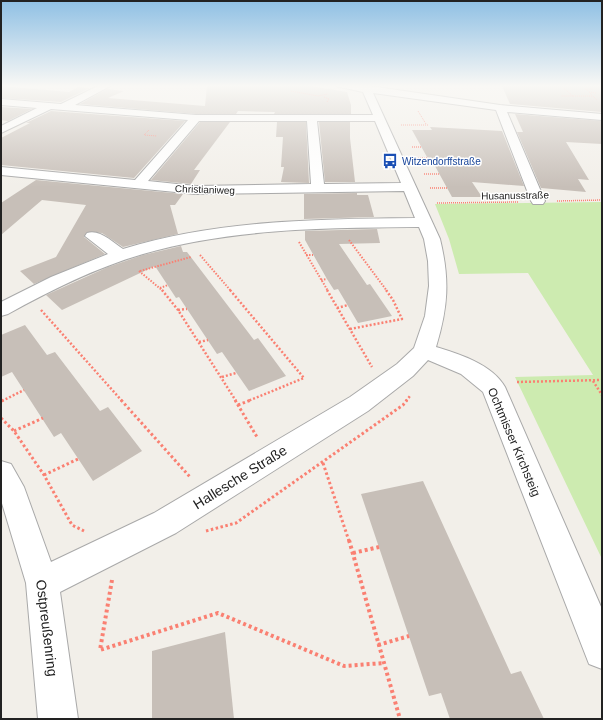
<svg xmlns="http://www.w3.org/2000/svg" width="603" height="720" viewBox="0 0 603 720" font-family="Arial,sans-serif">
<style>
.grass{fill:#cdebb0}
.building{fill:#c7bfb8}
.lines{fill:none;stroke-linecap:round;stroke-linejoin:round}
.minor-casing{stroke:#a9a9a9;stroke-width:2}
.path-far5{stroke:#fa8072;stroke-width:1;stroke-dasharray:1 1;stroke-linecap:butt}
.path-far4{stroke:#fa8072;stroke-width:1.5;stroke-dasharray:1 1;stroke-linecap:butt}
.path-far3{stroke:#fa8072;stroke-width:2;stroke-dasharray:1.5 1.5;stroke-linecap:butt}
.path-far2{stroke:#fa8072;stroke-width:2.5;stroke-dasharray:2 2;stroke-linecap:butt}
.path-far1{stroke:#fa8072;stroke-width:3;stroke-dasharray:2.5 2.5;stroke-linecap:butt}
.path{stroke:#fa8072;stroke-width:4;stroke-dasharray:3 3;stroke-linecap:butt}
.minor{fill:#fff;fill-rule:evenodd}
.labels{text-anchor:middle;stroke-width:3;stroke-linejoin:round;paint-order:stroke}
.far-transit-label{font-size:10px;fill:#164399;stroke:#fff;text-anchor:start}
.far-street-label{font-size:10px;fill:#222;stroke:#fff}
.street-label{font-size:12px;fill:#222;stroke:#fff}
.near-street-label{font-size:14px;fill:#222;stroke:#fff}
</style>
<rect width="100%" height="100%" fill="#f2efe9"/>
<polygon class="grass" points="602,202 602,559 515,377 593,375 528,273 459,274 449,239 435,204"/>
<g class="building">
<polygon points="1,86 69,92 78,87 90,88 61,102 1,98"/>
<polygon points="207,86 311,86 347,92 351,105 351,114 274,114 275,112 238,111 236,114 196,114 80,104 107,89 124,91 108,98 205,106"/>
<polygon points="502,86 602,86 602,112 510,104"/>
<polygon points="1,107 32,109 8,121 1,120"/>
<polygon points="51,111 185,121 134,178 1,165 1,138 30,123 26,123"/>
<polygon points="515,114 602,121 602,144 566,142 589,180 578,179 586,192 541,188 517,132 523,132"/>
<polygon points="200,122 230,122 194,170 200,170 191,184 151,180"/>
<polygon points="277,122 306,122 309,183 281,182 284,167 281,167 283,137 276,137"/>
<polygon points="319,122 350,122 350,138 355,182 325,182"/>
<polygon points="430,127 502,131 524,186 472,182 482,197 452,197 435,166 432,166 412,130 432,130"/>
<polygon points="36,180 183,194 175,205 170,205 178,234 123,247 102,233 87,232 84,237 105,254 34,284 20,271 56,257 86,205 42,200 1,235 1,203"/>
<polygon points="357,193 357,195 368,195 374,217 304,219 304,194"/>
<polygon points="377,229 380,243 339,244 367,285 370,284 392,316 358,323 338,289 334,290 327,279 305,240 305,231"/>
<polygon points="181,246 183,252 187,252 254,340 258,338 286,376 249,391 222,352 217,354 179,297 176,298 155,266 62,310 46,295 108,267 143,255"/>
<polygon points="25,325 47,355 55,352 100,411 108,407 142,451 93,481 61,433 54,437 12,372 1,377 1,335"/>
<polygon points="423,481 511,674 521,671 544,719 450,719 441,693 429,696 361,494"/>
<polygon points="225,632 234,719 152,719 152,651"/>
</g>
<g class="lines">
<defs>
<path id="minor" d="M 98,86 L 110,86 L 75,105 L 196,115 L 373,115 L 363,92 L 336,86 L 370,86 L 500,105 L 602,114 L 602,120 L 507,112 L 545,201 L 543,204 L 533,204 L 531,201 L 496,110 L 373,93 L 440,239 C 450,280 448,307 436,347 C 459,354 492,364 505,387 L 602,609 L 602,669 L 589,664 L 483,392 L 461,374 L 428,360 L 413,376 L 368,411 L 176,533 L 60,592 L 78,719 L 38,719 L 26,583 L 1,500 L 1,461 L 11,464 L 24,487 L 51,562 L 154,513 L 350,397 L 397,364 L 414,348 L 425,316 L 429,286 L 428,261 L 424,239 L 419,227 C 327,228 232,228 143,254 C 95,268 51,290 8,314 L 1,316 L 1,302 L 51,277 L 108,254 L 85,236 L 87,233 C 100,229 112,242 123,249 C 217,220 317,219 415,218 L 404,191 L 196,194 L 1,175 L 1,167 L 135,180 L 188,120 L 51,109 L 1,133 L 1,126 L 37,108 L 1,105 L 1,99 L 61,104 ZM 199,121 L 307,121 L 311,184 L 196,186 L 148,181 ZM 317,121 L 375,121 L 401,183 L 324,184 Z"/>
</defs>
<use href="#minor" class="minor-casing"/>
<g class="path-far5">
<polyline points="278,86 285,86"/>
<polyline points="561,86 573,96 561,96"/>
<polyline points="583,86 597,100"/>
<polyline points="585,89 592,89"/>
<polyline points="291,91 318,96 328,94"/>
<polyline points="589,92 596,93"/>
<polyline points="573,96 593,96"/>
<polyline points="324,97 329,99 327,102"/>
<polyline points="418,111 426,124"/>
<polyline points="401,125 428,125"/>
<polyline points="149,130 144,135 157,136"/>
</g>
<g class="path-far4">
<polyline points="412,147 421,147"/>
<polyline points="416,158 427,158"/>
<polyline points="424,174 439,174"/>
<polyline points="430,188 447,188"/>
<polyline points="557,201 602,200"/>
<polyline points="437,203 518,202"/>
</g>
<g class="path-far3">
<polyline points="349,240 387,291"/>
<polyline points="299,242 328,291"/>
<polyline points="200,255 231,291"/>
<polyline points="306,255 313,255"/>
<polyline points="139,271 163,291"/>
<polyline points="140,271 191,257"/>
<polyline points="321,280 327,279"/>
<polyline points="160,288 168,285"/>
</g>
<g class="path-far2">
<polyline points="162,290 178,310 236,401"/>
<polyline points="230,290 304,378 248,401"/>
<polyline points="327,290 372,367"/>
<polyline points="337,308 348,305"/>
<polyline points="41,310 122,401"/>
<polyline points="178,310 187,309"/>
<polyline points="350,329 402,319 393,300 386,290"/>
<polyline points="199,342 208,340"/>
<polyline points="222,377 236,373"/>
<polyline points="593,381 602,395"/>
<polyline points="517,382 602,380"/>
<polyline points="2,401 24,390"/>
<polyline points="406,401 410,396"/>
</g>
<g class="path-far1">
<polyline points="121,400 190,477"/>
<polyline points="235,400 257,437"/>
<polyline points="1,401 4,400"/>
<polyline points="238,405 251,400"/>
<polyline points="1,418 14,431 44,475 72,525 84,531"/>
<polyline points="14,431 43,418"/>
<polyline points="323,463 349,541"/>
<polyline points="44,475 78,459"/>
<polyline points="206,531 236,523 403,405 407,400"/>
</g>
<g class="path">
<polyline points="349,540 400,719"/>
<polyline points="353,553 379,547"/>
<polyline points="112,580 100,650 218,613 344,666 384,663"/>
<polyline points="378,645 409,636"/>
</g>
<use href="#minor" class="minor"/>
</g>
<linearGradient id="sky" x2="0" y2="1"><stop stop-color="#8fc0e4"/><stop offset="0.46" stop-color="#f9f8f5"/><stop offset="1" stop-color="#f9f8f5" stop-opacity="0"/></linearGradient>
<rect width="603" height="187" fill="url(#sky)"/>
<defs>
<symbol id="bus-bare" viewBox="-9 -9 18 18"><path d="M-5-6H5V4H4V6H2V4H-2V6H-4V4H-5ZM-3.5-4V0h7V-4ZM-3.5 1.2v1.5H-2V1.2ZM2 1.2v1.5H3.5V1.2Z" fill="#1a4fb4" stroke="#fff" stroke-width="2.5" paint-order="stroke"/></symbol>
</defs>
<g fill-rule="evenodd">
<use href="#bus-bare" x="379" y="150" width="22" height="22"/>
</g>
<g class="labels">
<g class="far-transit-label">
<text x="402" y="165">Witzendorffstraße</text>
</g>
<g class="far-street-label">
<text transform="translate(205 189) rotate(2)" y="4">Christianiweg</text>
<text transform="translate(515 195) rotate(-1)" y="4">Husanusstraße</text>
</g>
<g class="street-label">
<text transform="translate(514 442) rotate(67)" y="4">Ochtmisser Kirchsteig</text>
</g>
<g class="near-street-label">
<text transform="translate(240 477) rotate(-32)" y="5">Hallesche Straße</text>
<text transform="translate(47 628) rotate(83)" y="5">Ostpreußenring</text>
</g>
</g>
<rect width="603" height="720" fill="none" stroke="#222222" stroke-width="4"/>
</svg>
